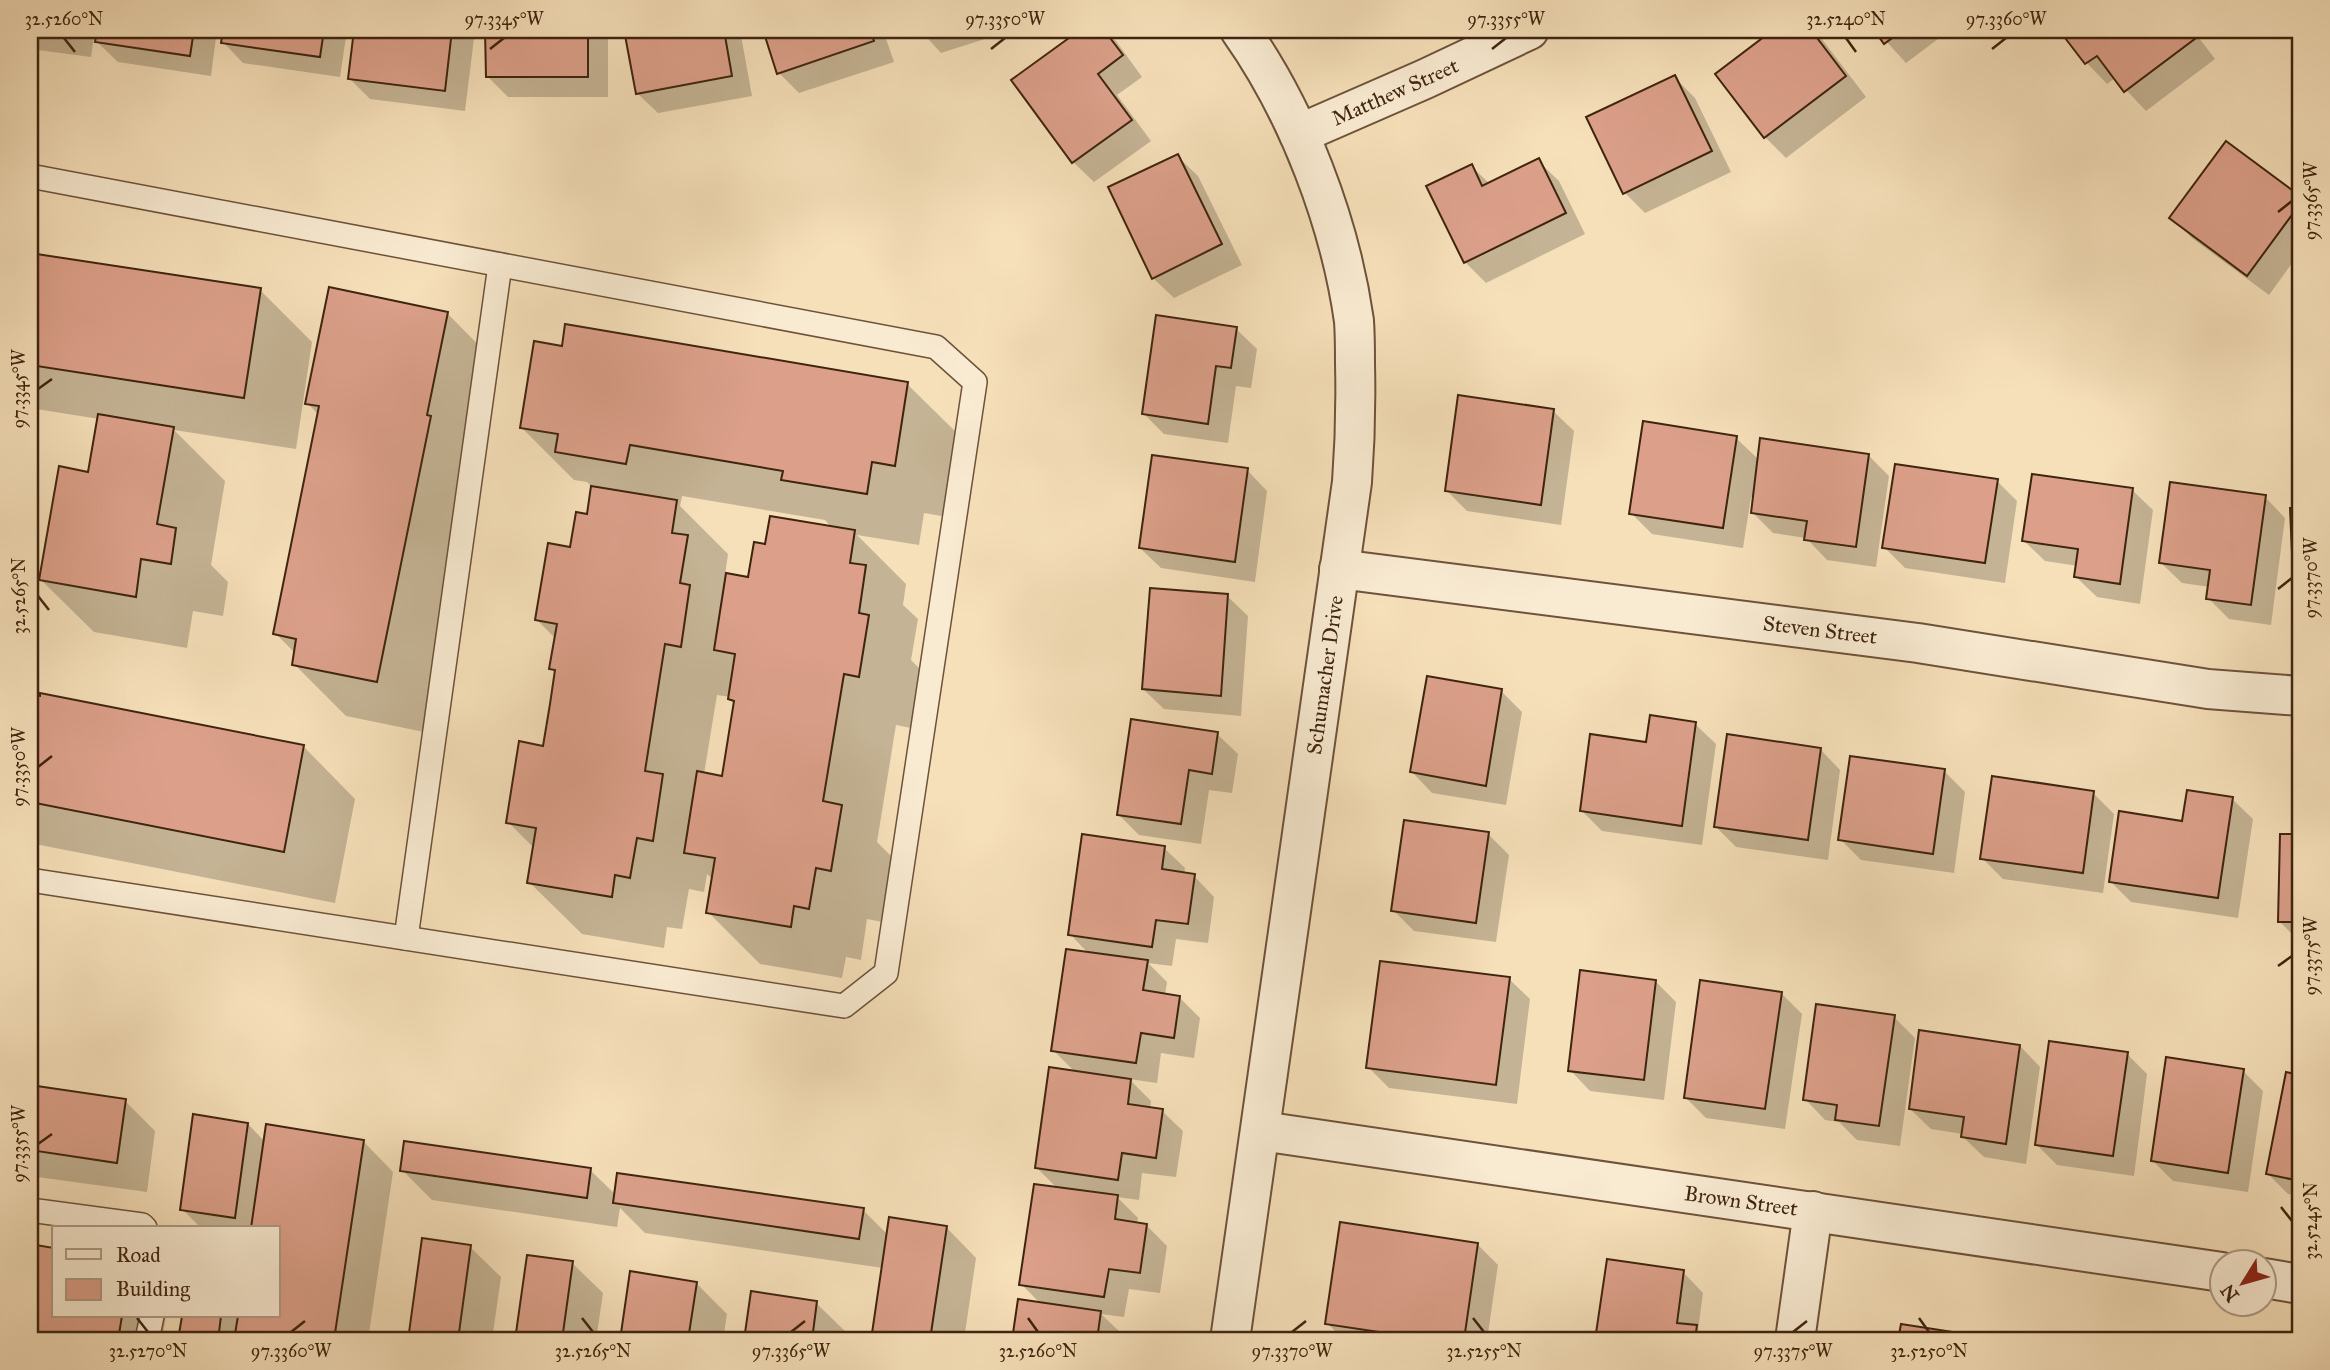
<svg xmlns="http://www.w3.org/2000/svg" width="2330" height="1370" viewBox="0 0 2330 1370" font-family="'IM FELL Great Primer',serif">
<style>
.shadow{fill:#0003;fill-rule:evenodd}
.building{fill:#dca08a;stroke:#3f240e;stroke-width:2}
.lines{fill:none;stroke-linecap:round;stroke-linejoin:round}
.service-casing{stroke:#6d5339;stroke-width:26}
.minor-casing{stroke:#6d5339;stroke-width:42}
.service{stroke:#f9ebd2;stroke-width:23}
.minor{stroke:#f9ebd2;stroke-width:38}
.ticks{fill:none;stroke:#3f240e;stroke-width:2.5}
.labels{text-anchor:middle;stroke-width:5;stroke-linejoin:round;paint-order:stroke}
.street-label{font-size:21px;fill:#3f240e;stroke:#f9ebd2}
.neatline{fill:none;stroke:#3f240e;stroke-width:2.5}
.ticks-label{font-size:18px;text-anchor:middle;fill:#3f240e}
</style>
<rect width="100%" height="100%" fill="#f6e0ba"/>
<filter id="stains"><feTurbulence type="fractalNoise" baseFrequency=".00286" numOctaves="4"/><feColorMatrix values="0 0 0 0 .2 0 0 0 0 .09 0 0 0 0 .02 0 0 0 .5 -.17"/></filter>
<radialGradient id="worn" r=".72"><stop offset=".6" stop-color="#630" stop-opacity="0"/><stop offset="1" stop-color="#630" stop-opacity=".3"/></radialGradient>
<g class="shadow">
<polygon points="30,30 95,30 91,57 30,49"/>
<polygon points="99,30 217,30 211,76 118,62 97,42"/>
<polygon points="224,30 347,30 340,77 243,63 223,42"/>
<polygon points="355,30 475,30 465,111 370,99 350,79"/>
<polygon points="487,30 608,30 608,97 508,97 487,76"/>
<polygon points="626,30 740,30 752,96 658,113 637,93"/>
<polygon points="764,30 883,30 894,62 799,93 779,73"/>
<polygon points="920,30 1013,30 941,53"/>
<polygon points="1083,30 1104,30 1116,41 1142,77 1117,95 1151,141 1094,182 1073,162 1014,81"/>
<polygon points="1757,30 1815,30 1866,97 1786,158 1765,137 1718,74 1764,39"/>
<polygon points="1876,30 1950,30 1906,63"/>
<polygon points="2061,30 2193,30 2215,59 2146,111 2115,78 2107,84 2087,63"/>
<polygon points="1674,77 1695,98 1731,172 1645,213 1625,193"/>
<polygon points="2227,143 2300,198 2300,252 2269,295 2192,238 2172,217"/>
<polygon points="1177,156 1198,176 1242,265 1174,298 1153,278"/>
<polygon points="1538,161 1559,181 1585,234 1486,283 1465,262 1471,166 1490,184"/>
<polygon points="30,255 260,290 312,342 296,449 174,430 225,481 211,565 228,582 223,616 193,611 187,648 94,632 41,580 89,474 99,419 30,408"/>
<polygon points="447,313 499,366 429,733 346,716 294,664 296,654 275,633 319,415 307,403"/>
<polygon points="1236,329 1257,349 1251,388 1236,386 1228,443 1164,434 1143,413"/>
<path d="M 907,384 L 960,436 L 947,517 L 924,513 L 919,545 L 857,535 L 906,584 L 903,605 L 918,619 L 911,660 L 920,669 L 911,728 L 896,725 L 877,842 L 893,858 L 883,922 L 867,919 L 861,960 L 846,957 L 842,978 L 760,964 L 708,912 L 713,879 L 707,874 L 704,892 L 689,889 L 682,929 L 667,927 L 664,948 L 582,934 L 529,882 L 535,849 L 508,822 L 545,748 L 556,674 L 551,669 L 556,639 L 537,620 L 588,516 L 593,488 L 587,482 L 574,480 L 522,428 ZM 682,496 L 825,520 L 832,528 L 767,546 L 750,579 L 725,575 L 728,554 L 680,506 ZM 717,695 L 730,697 L 735,704 L 723,778 L 704,774 Z"/>
<polygon points="1553,411 1574,431 1561,525 1467,511 1447,491"/>
<polygon points="1736,438 1759,460 1868,455 1889,476 1876,567 1827,560 1806,538 1773,533 1752,512 1754,498 1751,497 1743,548 1652,534 1631,513"/>
<polygon points="1247,470 1267,491 1255,582 1161,568 1140,548"/>
<polygon points="1997,481 2017,501 2005,583 1905,568 1884,547"/>
<polygon points="2132,490 2153,510 2140,604 2097,597 2076,577 2078,566 2045,561 2024,541"/>
<polygon points="2265,497 2285,518 2271,625 2229,619 2208,598 2210,587 2182,583 2161,563"/>
<polygon points="2300,509 2300,581 2294,575 2291,510"/>
<polygon points="1227,596 1248,616 1241,716 1164,709 1143,689"/>
<polygon points="1501,691 1522,712 1506,805 1432,793 1412,772"/>
<polygon points="30,696 303,746 355,799 335,903 30,843"/>
<polygon points="1695,724 1716,744 1702,845 1602,831 1582,811"/>
<polygon points="1217,734 1238,754 1232,793 1209,790 1201,844 1139,835 1118,814"/>
<polygon points="1820,749 1840,770 1828,860 1736,847 1716,827"/>
<polygon points="1944,771 1965,792 1954,873 1861,860 1840,839"/>
<polygon points="2093,793 2114,814 2103,893 2003,879 1982,858"/>
<polygon points="2232,799 2253,819 2238,918 2131,902 2110,881 2184,823"/>
<polygon points="1488,834 1509,855 1496,942 1414,931 1393,910"/>
<polygon points="2282,836 2300,836 2300,942 2279,921"/>
<polygon points="1164,848 1185,868 1184,875 1194,876 1214,897 1208,943 1176,939 1172,966 1148,963 1167,982 1165,995 1179,997 1200,1018 1194,1058 1161,1053 1157,1083 1129,1079 1151,1101 1150,1109 1162,1111 1183,1131 1176,1177 1142,1173 1139,1200 1117,1197 1138,1218 1137,1224 1146,1225 1167,1246 1160,1293 1129,1289 1124,1317 1101,1314 1121,1333 1120,1340 1014,1340 1020,1301 1041,1304 1021,1284 1058,1189 1037,1168 1075,1072 1053,1050 1089,954 1070,934"/>
<polygon points="1509,979 1530,999 1517,1104 1389,1088 1368,1067"/>
<polygon points="1655,981 1676,1002 1664,1100 1590,1091 1570,1070"/>
<polygon points="1781,993 1802,1014 1785,1129 1706,1118 1685,1097"/>
<polygon points="1894,1017 1915,1038 1900,1146 1857,1140 1839,1122 1825,1120 1805,1099"/>
<polygon points="2020,1046 2040,1067 2026,1164 1984,1157 1963,1137 1963,1134 1931,1129 1910,1109"/>
<polygon points="2127,1054 2147,1074 2134,1176 2057,1165 2037,1145"/>
<polygon points="2243,1071 2263,1091 2248,1192 2173,1181 2152,1160"/>
<polygon points="2287,1074 2300,1076 2300,1196 2288,1194 2267,1173"/>
<polygon points="30,1087 125,1101 155,1131 147,1192 30,1176"/>
<polygon points="248,1124 265,1142 363,1141 393,1172 368,1340 180,1340 184,1316 278,1316 278,1228 201,1228 182,1209"/>
<polygon points="402,1170 590,1170 616,1195 863,1210 888,1235 946,1227 976,1258 964,1340 873,1340 883,1268 645,1233 620,1208 617,1227 432,1200"/>
<polygon points="424,1240 470,1247 501,1277 492,1340 409,1340"/>
<polygon points="1477,1244 1498,1265 1487,1340 1344,1340 1327,1323"/>
<polygon points="30,1246 54,1249 54,1316 166,1316 162,1340 30,1340"/>
<polygon points="528,1256 572,1263 603,1293 596,1340 516,1340"/>
<polygon points="1608,1261 1683,1272 1703,1293 1698,1330 1709,1340 1597,1340"/>
<polygon points="632,1273 696,1283 727,1314 723,1340 622,1340"/>
<polygon points="752,1293 816,1303 847,1333 846,1340 745,1340"/>
</g>
<g class="building">
<polygon points="30,30 72,30 71,38 30,32"/>
<polygon points="97,30 194,30 190,56 95,42"/>
<polygon points="223,30 324,30 320,57 221,43"/>
<polygon points="354,30 452,30 445,91 348,79"/>
<polygon points="485,30 588,30 588,77 486,77"/>
<polygon points="624,30 724,30 732,76 636,94"/>
<polygon points="763,30 870,30 874,41 777,74"/>
<polygon points="1080,30 1104,30 1123,55 1098,74 1132,120 1072,163 1011,80"/>
<polygon points="1754,30 1811,30 1846,76 1764,138 1715,74 1761,39"/>
<polygon points="1874,30 1903,30 1884,44"/>
<polygon points="2059,30 2190,30 2196,38 2124,92 2097,56 2085,64"/>
<polygon points="1675,75 1712,151 1623,194 1586,117"/>
<polygon points="2226,141 2300,196 2300,204 2247,276 2169,218"/>
<polygon points="1178,154 1222,244 1152,279 1108,187"/>
<polygon points="1539,158 1566,213 1464,263 1426,186 1472,164 1482,186"/>
<polygon points="30,253 261,288 244,398 30,365"/>
<polygon points="329,287 448,312 427,415 431,416 377,682 292,665 296,639 273,634 319,406 305,404"/>
<polygon points="1156,315 1237,327 1231,368 1216,366 1208,424 1142,414"/>
<polygon points="565,324 908,382 895,466 872,462 867,494 781,480 783,471 630,445 626,464 555,452 558,434 520,428 534,341 562,346"/>
<polygon points="1458,395 1554,409 1541,505 1445,491"/>
<polygon points="98,414 174,427 157,524 176,528 171,564 141,559 136,597 39,580 59,466 88,472"/>
<polygon points="1643,421 1737,436 1723,528 1629,514"/>
<polygon points="1760,438 1869,454 1856,547 1804,540 1807,521 1751,513"/>
<polygon points="1152,455 1248,468 1235,562 1139,548"/>
<polygon points="1895,464 1998,479 1985,563 1882,548"/>
<polygon points="2032,474 2133,488 2120,584 2074,577 2078,549 2022,541"/>
<polygon points="2170,482 2266,495 2251,605 2206,599 2210,570 2159,563"/>
<polygon points="591,486 677,500 672,533 688,535 680,583 690,585 681,647 665,644 645,771 663,774 653,841 637,838 630,878 615,875 612,897 527,883 536,828 506,823 519,741 543,746 550,704 555,670 549,669 557,624 535,620 548,543 570,547 576,512 587,514"/>
<polygon points="2290,508 2300,508 2300,576 2293,576"/>
<polygon points="770,516 855,530 850,563 866,565 859,613 869,615 859,677 844,674 823,801 842,805 831,871 816,868 809,909 794,906 791,927 706,913 715,858 684,853 697,771 722,776 734,701 728,699 735,654 714,650 726,573 748,577 754,542 765,544"/>
<polygon points="1150,588 1228,594 1221,696 1142,689"/>
<polygon points="1427,676 1502,689 1486,786 1410,772"/>
<polygon points="40,693 304,745 284,852 30,802 30,695 40,696"/>
<polygon points="1650,715 1696,722 1682,826 1580,811 1590,734 1646,742"/>
<polygon points="1131,719 1218,732 1212,774 1189,770 1181,824 1117,815"/>
<polygon points="1727,734 1821,748 1808,840 1714,827"/>
<polygon points="1850,756 1945,769 1933,854 1838,840"/>
<polygon points="1992,776 2094,791 2083,873 1980,859"/>
<polygon points="2187,790 2233,797 2218,898 2109,882 2119,811 2182,821"/>
<polygon points="1404,820 1489,832 1476,923 1391,911"/>
<polygon points="1082,834 1165,846 1162,869 1195,874 1188,924 1156,920 1152,947 1068,935"/>
<polygon points="2280,834 2300,834 2300,922 2278,922"/>
<polygon points="1066,949 1148,960 1143,990 1180,996 1174,1038 1141,1033 1136,1063 1051,1051"/>
<polygon points="1380,961 1510,977 1496,1085 1366,1068"/>
<polygon points="1580,970 1656,980 1644,1080 1568,1071"/>
<polygon points="1700,980 1782,992 1765,1109 1684,1098"/>
<polygon points="1816,1004 1895,1015 1879,1126 1835,1120 1837,1105 1803,1100"/>
<polygon points="1919,1030 2020,1045 2006,1144 1961,1137 1964,1117 1909,1109"/>
<polygon points="2049,1041 2128,1052 2113,1156 2035,1145"/>
<polygon points="2166,1057 2244,1069 2228,1173 2151,1161"/>
<polygon points="1049,1067 1131,1079 1128,1104 1163,1109 1156,1158 1122,1153 1118,1180 1035,1168"/>
<polygon points="2286,1072 2300,1075 2300,1181 2266,1174"/>
<polygon points="30,1085 126,1099 117,1163 30,1150"/>
<polygon points="193,1114 248,1123 235,1218 180,1210"/>
<polygon points="266,1124 364,1140 334,1340 234,1340 238,1316 278,1316 278,1228 251,1228"/>
<polygon points="404,1141 591,1168 587,1198 400,1171"/>
<polygon points="617,1173 864,1208 859,1239 613,1203"/>
<polygon points="1034,1184 1118,1195 1115,1219 1147,1224 1140,1273 1109,1269 1104,1297 1019,1285"/>
<polygon points="889,1217 947,1226 930,1340 871,1340"/>
<polygon points="1340,1222 1478,1243 1464,1340 1433,1340 1325,1324"/>
<polygon points="422,1238 471,1245 458,1340 408,1340"/>
<polygon points="30,1244 54,1248 54,1316 122,1316 118,1340 30,1340"/>
<polygon points="527,1255 573,1261 562,1340 515,1340"/>
<polygon points="1607,1259 1684,1270 1677,1323 1697,1325 1695,1340 1595,1340"/>
<polygon points="630,1271 697,1282 688,1340 620,1340"/>
<polygon points="751,1291 817,1301 812,1340 744,1340"/>
<polygon points="1018,1299 1101,1311 1097,1340 1102,1340 1012,1340"/>
<polygon points="182,1316 221,1316 218,1340 178,1340"/>
<polygon points="1901,1324 1979,1336 1978,1340 1898,1340"/>
</g>
<g class="lines">
<defs>
<g id="service">
<polyline points="30,176 936,347 975,382 886,973 844,1006 30,880"/>
<polyline points="406,938 500,265"/>
<polyline points="30,1210 142,1225 145,1228"/>
<polyline points="147,1340 152,1316"/>
</g>
<g id="minor">
<polyline points="1299,134 1425,79 1529,30"/>
<polyline points="1339,569 1918,643 2208,689 2300,696"/>
<polyline points="1261,1131 2222,1272"/>
<polyline points="2264,1278 2300,1284"/>
<path d="M 1230,1340 L 1352,482 C 1355,442 1356,404 1355,364 C 1355,350 1355,335 1354,321 C 1340,222 1298,112 1240,30"/>
<polyline points="1795,1340 1813,1211"/>
</g>
</defs>
<use href="#service" class="service-casing"/>
<use href="#minor" class="minor-casing"/>
<use href="#service" class="service"/>
<use href="#minor" class="minor"/>
</g>
<path class="ticks" d="M 64,38 L 75,52M 1846,38 L 1856,52M 490,49 L 504,38M 991,49 L 1005,38M 1492,49 L 1506,38M 1992,49 L 2006,38M 2278,212 L 2292,201M 38,389 L 52,379M 2278,589 L 2292,578M 38,596 L 49,610M 38,767 L 52,756M 2278,966 L 2292,956M 38,1144 L 52,1134M 2281,1207 L 2292,1221M 137,1318 L 148,1332M 582,1318 L 593,1332M 1028,1318 L 1038,1332M 1473,1318 L 1484,1332M 1919,1318 L 1929,1332M 291,1332 L 305,1321M 791,1332 L 805,1321M 1292,1332 L 1306,1321M 1793,1332 L 1807,1321"/>
<g class="labels">
<g class="street-label">
<text transform="translate(1395 92) rotate(-24)" y="7">Matthew Street</text>
<text transform="translate(1820 630) rotate(7)" y="7">Steven Street</text>
<text transform="translate(1325 675) rotate(-82)" y="7">Schumacher Drive</text>
<text transform="translate(1741 1201) rotate(8)" y="7">Brown Street</text>
</g>
</g>
<rect width="2330" height="1370" fill="none" stroke="#f6e0ba" stroke-width="77"/>
<rect x="52" y="1226" width="228" height="91" fill="#f9ebd2" stroke="#af9b84" stroke-width="2"/>
<rect x="66" y="1249" width="35" height="10" fill="#f9ebd2" stroke="#af9b84" stroke-width="2"/>
<text x="116" y="1262" font-size="21" fill="#3f240e">Road</text>
<rect x="66" y="1279" width="35" height="21" fill="#dca08a" stroke="#af9b84" stroke-width="2"/>
<text x="116" y="1296" font-size="21" fill="#3f240e">Building</text>
<g transform="translate(2243 1283) rotate(233)"><circle r="33" fill="#f9ebd2" stroke="#af9b84" stroke-width="2"/>
<path d="M0-5L12 26L0 18L-12 26Z" fill="#8f2418"/>
<text y="-10" font-size="19" font-weight="bold" text-anchor="middle" fill="#3f240e">N</text>
</g>
<rect x="38" y="38" width="2254" height="1294" class="neatline"/>
<g class="ticks-label">
<text x="64" y="25">32.5260°N</text>
<text x="504" y="25">97.3345°W</text>
<text x="1005" y="25">97.3350°W</text>
<text x="1506" y="25">97.3355°W</text>
<text x="1846" y="25">32.5240°N</text>
<text x="2006" y="25">97.3360°W</text>
<text transform="translate(2311 201) rotate(-90)" y="6">97.3365°W</text>
<text transform="translate(19 389) rotate(-90)" y="6">97.3345°W</text>
<text transform="translate(2311 578) rotate(-90)" y="6">97.3370°W</text>
<text transform="translate(19 596) rotate(-90)" y="6">32.5265°N</text>
<text transform="translate(19 767) rotate(-90)" y="6">97.3350°W</text>
<text transform="translate(2311 956) rotate(-90)" y="6">97.3375°W</text>
<text transform="translate(19 1144) rotate(-90)" y="6">97.3355°W</text>
<text transform="translate(2311 1221) rotate(-90)" y="6">32.5245°N</text>
<text x="148" y="1357">32.5270°N</text>
<text x="291" y="1357">97.3360°W</text>
<text x="593" y="1357">32.5265°N</text>
<text x="791" y="1357">97.3365°W</text>
<text x="1038" y="1357">32.5260°N</text>
<text x="1292" y="1357">97.3370°W</text>
<text x="1484" y="1357">32.5255°N</text>
<text x="1793" y="1357">97.3375°W</text>
<text x="1929" y="1357">32.5250°N</text>
</g>
<rect width="100%" height="100%" filter="url(#stains)"/>
<rect width="100%" height="100%" fill="url(#worn)"/>
</svg>
